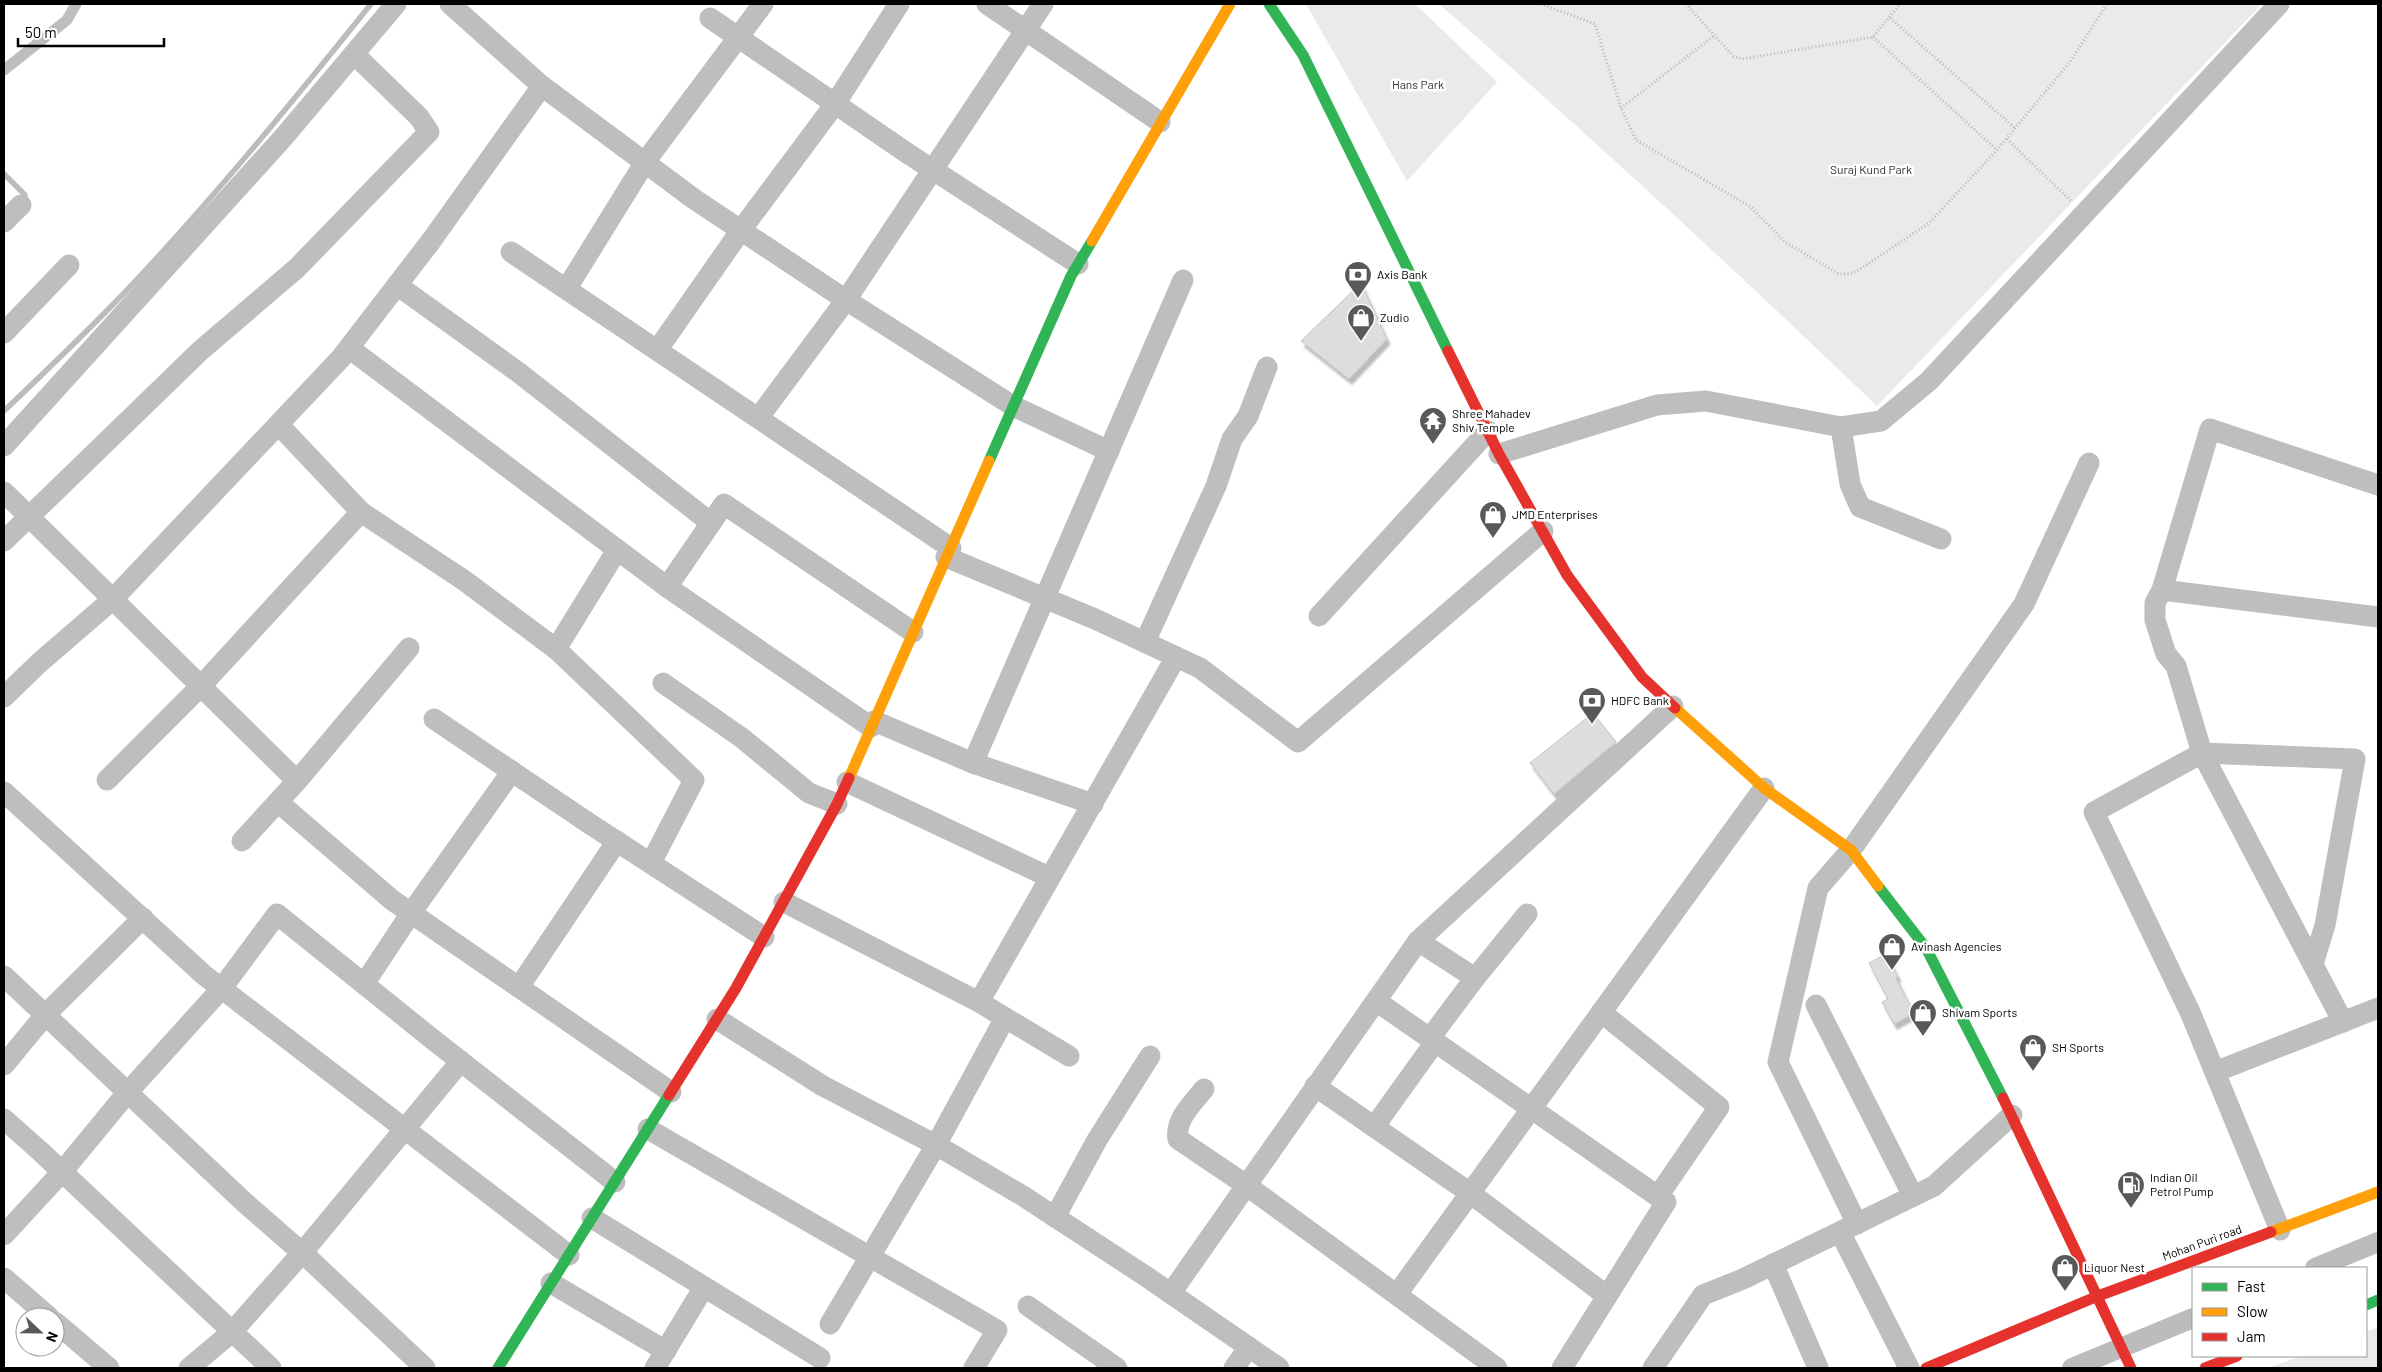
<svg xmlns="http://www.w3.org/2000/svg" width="2382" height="1372" viewBox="0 0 2382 1372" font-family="Barlow,sans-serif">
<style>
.green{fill:#eaeaea}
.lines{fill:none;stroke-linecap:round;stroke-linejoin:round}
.stream{stroke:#bcbcbc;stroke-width:5.5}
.canal{stroke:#bcbcbc;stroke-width:20}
.building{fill:#ddd;stroke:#c5c5c5;filter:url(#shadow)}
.path{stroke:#b8b8b8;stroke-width:3;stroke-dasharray:1 2.5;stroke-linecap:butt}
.lane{stroke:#bebebe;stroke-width:11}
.street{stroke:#bebebe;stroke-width:21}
.fast{stroke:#30b455;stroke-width:11}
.slow{stroke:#ff9f0a;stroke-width:11}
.jam{stroke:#e5322d;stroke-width:11}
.labels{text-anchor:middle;stroke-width:5;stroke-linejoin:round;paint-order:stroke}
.park-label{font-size:12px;fill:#303030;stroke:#fff}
.poi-label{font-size:12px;fill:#000;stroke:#fff;text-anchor:start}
.street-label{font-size:12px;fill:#000;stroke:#fff}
</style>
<defs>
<filter id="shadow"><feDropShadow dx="3" dy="5.5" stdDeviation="1" flood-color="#0004"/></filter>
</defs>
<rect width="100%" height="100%" fill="#fff"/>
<g class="green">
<polygon points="1306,4 1415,4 1497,82 1407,181"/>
<path d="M 1439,4 L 2262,4 L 1877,406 C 1734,269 1588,134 1439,4 Z"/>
<polygon points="2378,1327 2378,1368 2268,1368 2301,1356 2366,1356 2366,1332"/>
</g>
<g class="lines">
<g class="stream">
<polyline points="4,174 25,195"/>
<path d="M 4,411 C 46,371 88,331 128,289 C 213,199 294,100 371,4"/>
</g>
<g class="canal">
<polyline points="2315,1268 2378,1242"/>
<polyline points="2072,1368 2193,1318"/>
</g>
</g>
<g class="building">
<polygon points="1361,283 1387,339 1349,379 1301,341"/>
<polygon points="1593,713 1616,742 1554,794 1530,763"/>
<polygon points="1886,954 1898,976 1896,978 1914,1013 1894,1024 1882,1002 1888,999 1869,963"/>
</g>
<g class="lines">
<g class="path">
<polyline points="1541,4 1595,24 1621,108 1636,140 1751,207 1785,242 1839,274 1849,274 1859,270 1929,223 1997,150 2070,62 2107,4"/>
<polyline points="1686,4 1733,56 1742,59 1873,37 1900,4"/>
<polyline points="1890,18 2015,128"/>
<polyline points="1873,37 1997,150"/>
<polyline points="1621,108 1715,35"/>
<polyline points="2007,139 2071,201"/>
</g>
<polyline class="lane" points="4,70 67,20 76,4"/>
<g class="street">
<polyline points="450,4 542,86 694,199 846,300 1013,406 1109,451"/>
<polyline points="987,4 1160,122"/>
<polyline points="710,18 907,153 1078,264"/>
<polyline points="4,222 21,205"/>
<polyline points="511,252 951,548"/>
<polyline points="397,285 518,372 711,523"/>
<polyline points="567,288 645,162 763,4"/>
<polyline points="4,333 69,265"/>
<polyline points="349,348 667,587 871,727"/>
<polyline points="658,349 741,230 835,104 899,4"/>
<polyline points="759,417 846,300 1043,4"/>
<polyline points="279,425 361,512 465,581 556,649 694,780 651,863"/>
<polyline points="1841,427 1850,484 1860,507 1941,539"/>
<polyline points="4,446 282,139 396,4"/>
<polyline points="1499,454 1657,405 1706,401 1841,427 1881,421 1929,381 2279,4"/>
<polyline points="4,492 297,781"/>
<polyline points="4,541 200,351 297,268 429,132 419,117 354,54"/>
<polyline points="946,557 1095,619 1200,668 1298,742 1543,531"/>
<polyline points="667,587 724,504 913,632"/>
<polyline points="2162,590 2378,617"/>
<polyline points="1319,616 1488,431"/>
<polyline points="1145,642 1216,486 1232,439 1248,416 1267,367"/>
<polyline points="556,649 617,550"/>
<polyline points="663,683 742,738 809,793 837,804"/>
<polyline points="4,697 39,663 112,600 341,358 431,241 542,86"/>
<polyline points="434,719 590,824 764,937"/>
<polyline points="874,721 973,763 1093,804"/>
<polyline points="973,763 1183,280"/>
<polyline points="107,780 200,687 361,512"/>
<polyline points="847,782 1049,877"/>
<polyline points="4,792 204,975 569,1255"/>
<polyline points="278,802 392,900 671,1092"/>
<polyline points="242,841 297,781 409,648"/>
<polyline points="784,902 979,1002 1069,1056"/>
<polyline points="1418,941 1475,978 1430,1038"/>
<polyline points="2313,964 2325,925 2355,759 2202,753 2176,666 2166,654 2155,620 2155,603 2162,590 2210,429 2378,485"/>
<polyline points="4,976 244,1202 307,1257 425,1368"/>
<polyline points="1475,978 1527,914"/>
<polyline points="364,984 411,913 512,771"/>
<polyline points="519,987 617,841"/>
<polyline points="1376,1001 1666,1202 1562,1368"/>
<polyline points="979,1002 1176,657"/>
<polyline points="1816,1005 1913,1196"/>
<polyline points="1601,1012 1719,1107 1658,1196"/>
<polyline points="717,1019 823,1086 936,1145 1023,1196 1147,1277 1279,1368"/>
<polyline points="4,1065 46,1014 143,918"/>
<polyline points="2215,1072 2378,1008"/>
<polyline points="1315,1086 1470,1193 1607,1296"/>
<path d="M 1204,1089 C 1192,1104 1175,1119 1178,1139 L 1246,1185 L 1497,1368"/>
<polyline points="4,1119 40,1151 271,1368"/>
<polyline points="1374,1127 1435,1042"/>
<polyline points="648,1129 997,1330 974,1368"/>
<polyline points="1055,1217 1097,1140 1150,1056"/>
<polyline points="592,1218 820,1358"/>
<polyline points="1857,1224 1778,1062 1818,888 1851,850 2024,604 2089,463"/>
<polyline points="2280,1230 2190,1012 2094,812 2202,753 2343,1022"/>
<polyline points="1840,1232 1909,1368"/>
<polyline points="4,1235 62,1172 127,1093 222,988 277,914 436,1042 615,1182"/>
<polyline points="1773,1264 1818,1368"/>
<polyline points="4,1278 49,1317"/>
<polyline points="551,1283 666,1351"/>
<polyline points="1171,1293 1418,941 1673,706"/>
<polyline points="1397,1294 1764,788"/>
<polyline points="1028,1306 1117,1368"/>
<polyline points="55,1322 109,1368"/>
<polyline points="830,1324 936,1145 1005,1018"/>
<polyline points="189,1368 232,1332 302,1253 461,1061"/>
<polyline points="655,1368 704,1287"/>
<polyline points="1234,1368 1249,1347"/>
<polyline points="1653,1368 1703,1295 1743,1279 1934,1186 2012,1115"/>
</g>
<g class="fast">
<polyline points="1269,4 1303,55 1448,351"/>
<polyline points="989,461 1071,276 1092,241"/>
<polyline points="1878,886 1926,948 2003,1098"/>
<polyline points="2366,1305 2378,1300"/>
<polyline points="498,1368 669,1095"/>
</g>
<g class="slow">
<polyline points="1092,241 1230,4"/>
<polyline points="1675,708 1764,788 1851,850 1878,886"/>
<polyline points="849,778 989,461"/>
<polyline points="2271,1232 2378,1192"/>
</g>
<g class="jam">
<polyline points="1448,351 1499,454 1567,575 1642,677 1675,708"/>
<polyline points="669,1095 736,988 837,804 849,778"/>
<polyline points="2003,1098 2131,1368"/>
<polyline points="1926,1368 2098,1296 2271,1232"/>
<polyline points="2205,1368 2237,1356"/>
</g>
</g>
<defs>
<symbol id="bank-pin" viewBox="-11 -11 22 30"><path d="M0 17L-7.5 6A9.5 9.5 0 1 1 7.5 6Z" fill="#595959" stroke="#fff"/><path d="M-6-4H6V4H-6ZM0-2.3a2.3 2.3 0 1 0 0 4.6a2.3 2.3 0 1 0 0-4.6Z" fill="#fff"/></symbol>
<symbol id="shop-pin" viewBox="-11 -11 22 30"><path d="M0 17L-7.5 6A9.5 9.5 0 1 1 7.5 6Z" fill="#595959" stroke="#fff"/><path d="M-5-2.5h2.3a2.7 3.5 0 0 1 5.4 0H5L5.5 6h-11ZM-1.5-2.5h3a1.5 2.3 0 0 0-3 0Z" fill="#fff"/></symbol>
<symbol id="temple-pin" viewBox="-11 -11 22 30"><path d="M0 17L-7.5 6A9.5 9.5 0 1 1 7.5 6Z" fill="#595959" stroke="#fff"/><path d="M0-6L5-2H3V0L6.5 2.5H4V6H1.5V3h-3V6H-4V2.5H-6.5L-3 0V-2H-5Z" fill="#fff"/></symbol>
<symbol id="fuel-pin" viewBox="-11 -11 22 30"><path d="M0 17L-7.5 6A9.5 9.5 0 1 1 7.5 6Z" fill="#595959" stroke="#fff"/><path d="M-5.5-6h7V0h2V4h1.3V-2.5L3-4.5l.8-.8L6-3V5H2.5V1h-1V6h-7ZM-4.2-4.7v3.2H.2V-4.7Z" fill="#fff"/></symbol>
</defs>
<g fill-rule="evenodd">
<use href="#bank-pin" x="1342" y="259" width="32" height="43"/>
<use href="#shop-pin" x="1345" y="302" width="32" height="43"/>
<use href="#temple-pin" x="1417" y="405" width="32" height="43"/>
<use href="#shop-pin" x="1477" y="499" width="32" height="43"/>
<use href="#bank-pin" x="1576" y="685" width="32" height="43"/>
<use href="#shop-pin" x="1876" y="931" width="32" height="43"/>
<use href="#shop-pin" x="1907" y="997" width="32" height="43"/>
<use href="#shop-pin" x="2017" y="1032" width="32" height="43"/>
<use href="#fuel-pin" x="2115" y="1169" width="32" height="43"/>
<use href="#shop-pin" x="2049" y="1252" width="32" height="43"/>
</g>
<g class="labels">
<g class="park-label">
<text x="1418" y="89">Hans Park</text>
<text x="1871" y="174">Suraj Kund Park</text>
</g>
<g class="poi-label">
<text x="1377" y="279">Axis Bank</text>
<text x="1380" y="322">Zudio</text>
<text x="1452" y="418">Shree Mahadev<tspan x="1452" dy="14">Shiv Temple</tspan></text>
<text x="1512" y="519">JMD Enterprises</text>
<text x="1611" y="705">HDFC Bank</text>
<text x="1911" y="951">Avinash Agencies</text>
<text x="1942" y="1017">Shivam Sports</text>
<text x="2052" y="1052">SH Sports</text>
<text x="2150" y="1182">Indian Oil<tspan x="2150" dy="14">Petrol Pump</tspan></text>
<text x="2084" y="1272">Liquor Nest</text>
</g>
<g class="street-label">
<text transform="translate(2202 1243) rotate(-20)" y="4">Mohan Puri road</text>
</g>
</g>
<rect width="2382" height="1372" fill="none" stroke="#000000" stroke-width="10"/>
<rect x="2192" y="1267" width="175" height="90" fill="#ffffff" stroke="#999999"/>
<rect x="2202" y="1283" width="25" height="8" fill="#30b455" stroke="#999999"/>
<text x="2237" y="1292" font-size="15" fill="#000000">Fast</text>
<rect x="2202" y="1308" width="25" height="8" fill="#ff9f0a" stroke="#999999"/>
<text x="2237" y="1317" font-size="15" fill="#000000">Slow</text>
<rect x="2202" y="1333" width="25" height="8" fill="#e5322d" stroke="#999999"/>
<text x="2237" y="1342" font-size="15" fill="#000000">Jam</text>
<g transform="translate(40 1332) rotate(112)"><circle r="24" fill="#ffffff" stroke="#999999"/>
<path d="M0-4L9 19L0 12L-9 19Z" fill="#595959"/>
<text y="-8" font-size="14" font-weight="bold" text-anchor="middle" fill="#000000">N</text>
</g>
<path d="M18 38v8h146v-8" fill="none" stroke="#000000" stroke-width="2.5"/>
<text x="25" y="38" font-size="15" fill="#000000" stroke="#ffffff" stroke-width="4" paint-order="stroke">50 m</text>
</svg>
